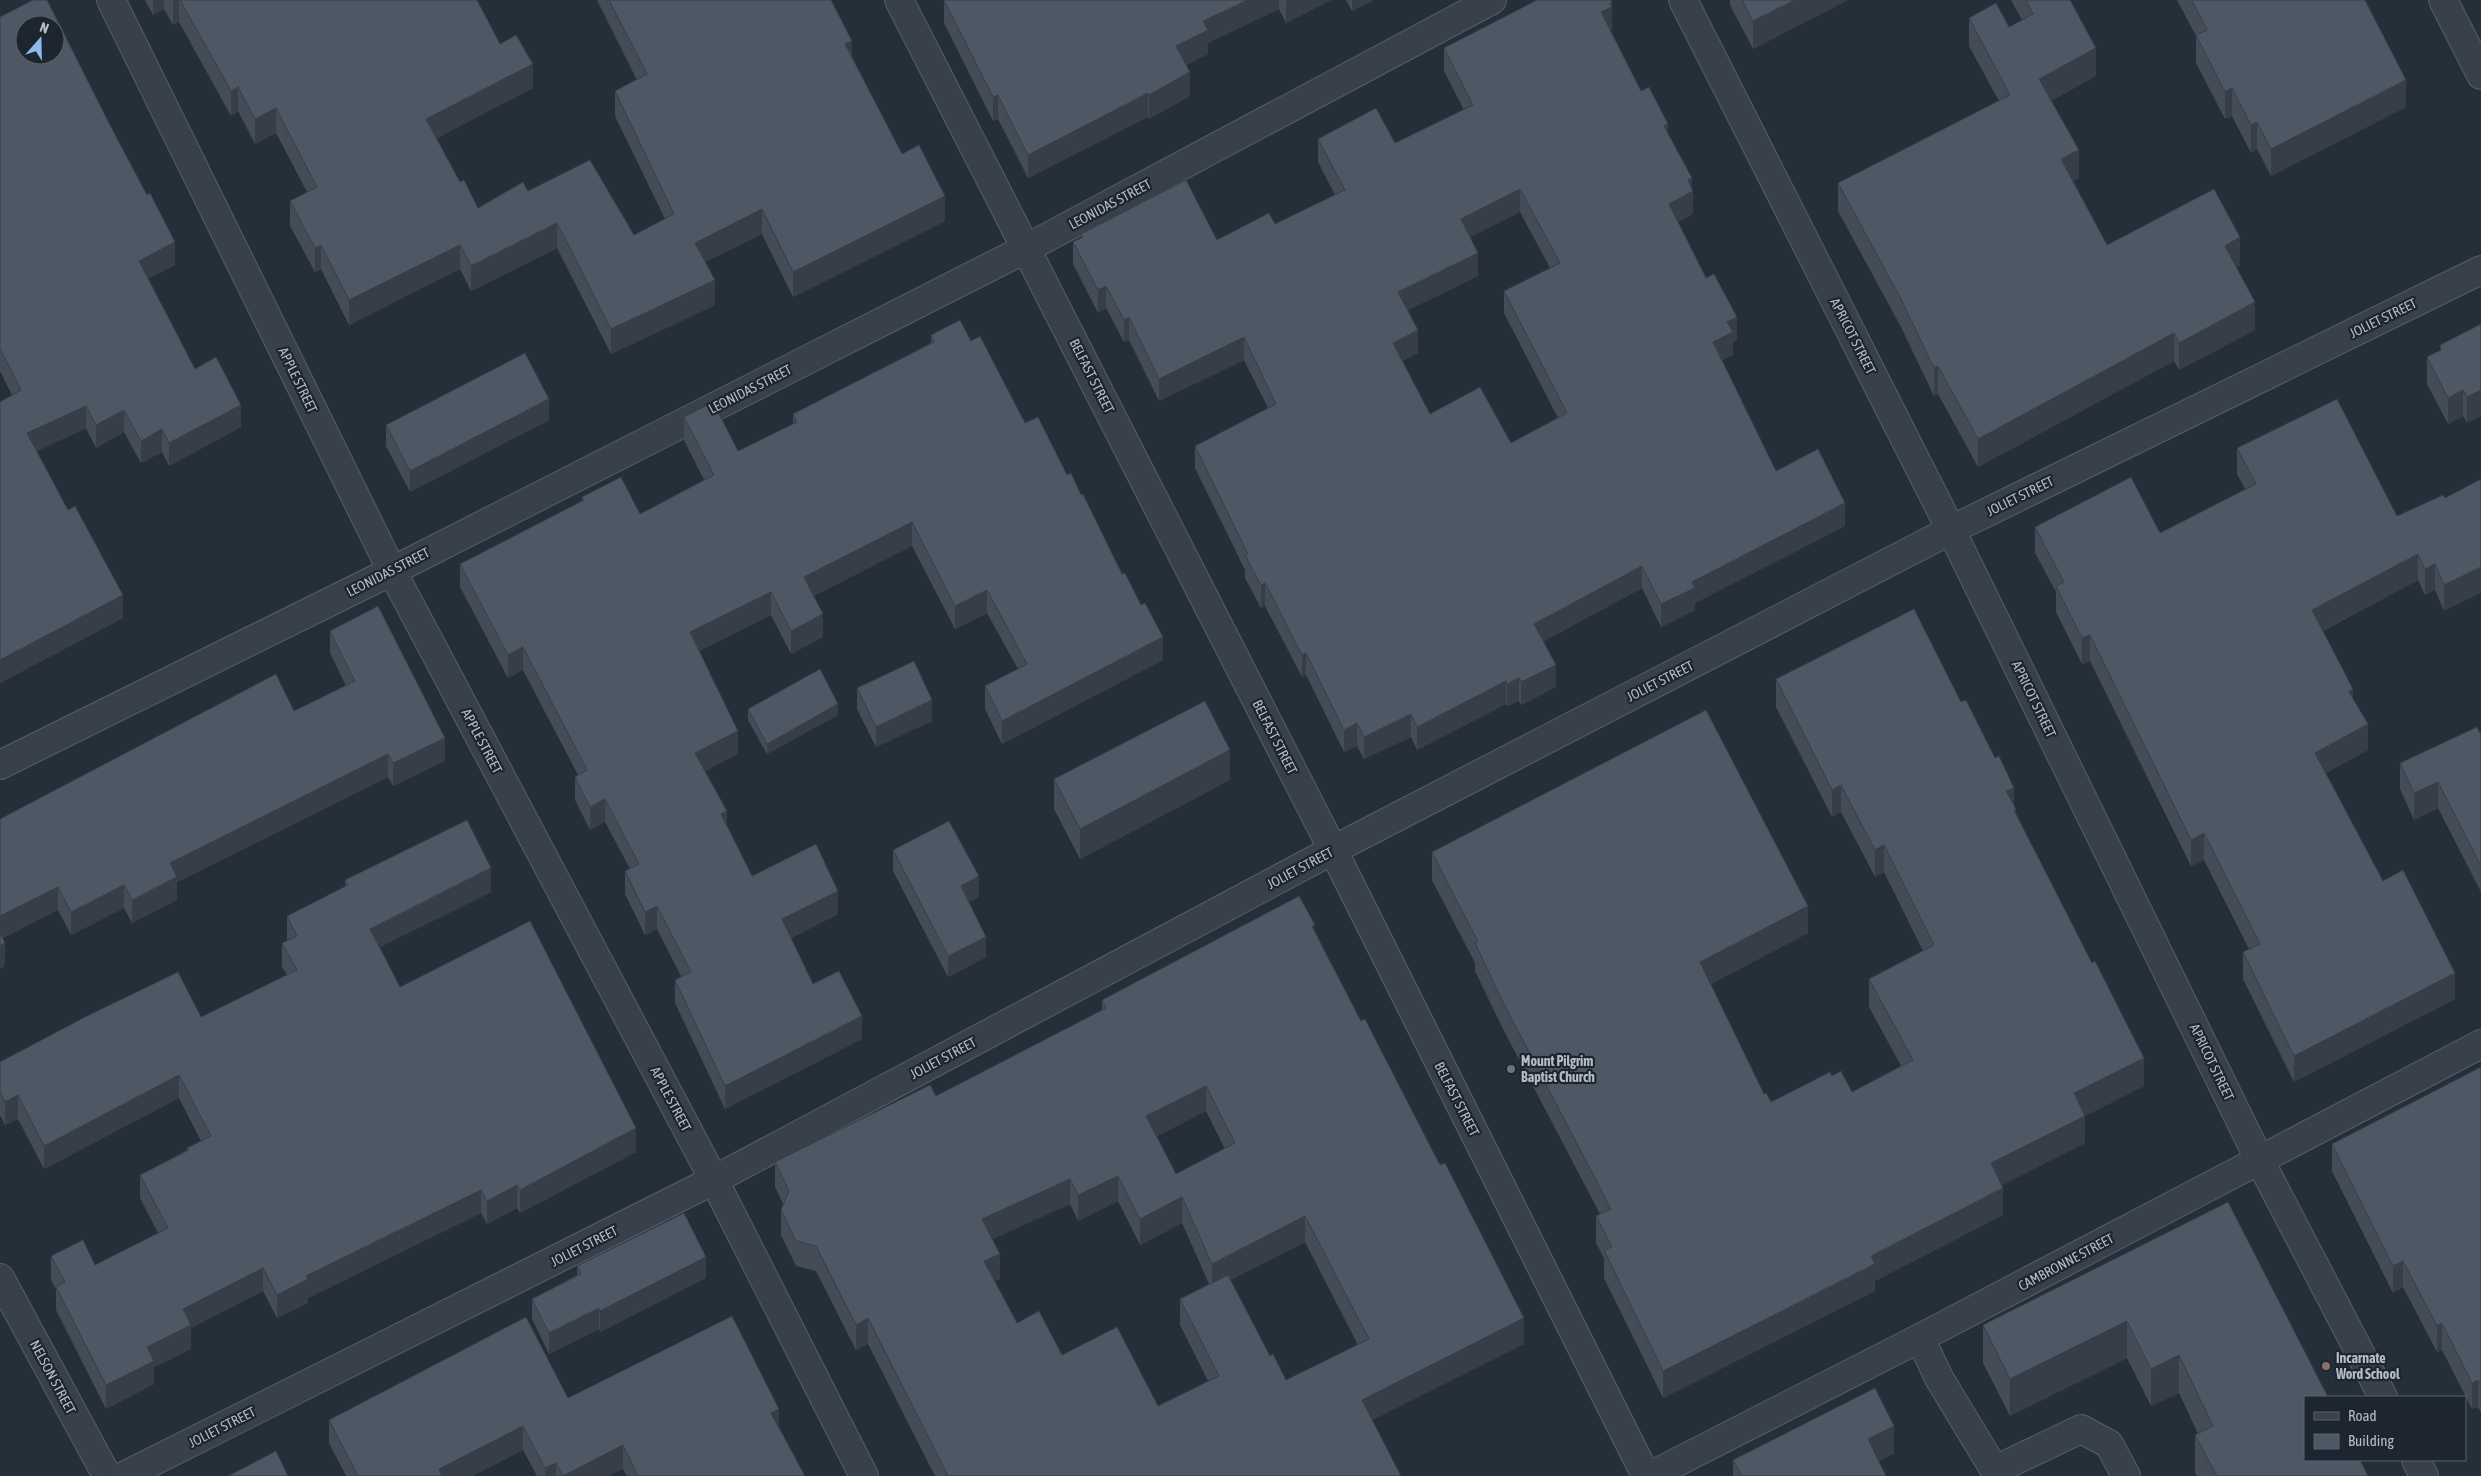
<svg xmlns="http://www.w3.org/2000/svg" width="2481" height="1476" viewBox="0 0 2481 1476" font-family="'Asap Condensed',sans-serif">
<style>
.lines{fill:none;stroke-linecap:round;stroke-linejoin:round}
.minor-casing{stroke:#565f69;stroke-width:30}
.minor{stroke:#38414b;stroke-width:28}
.wall{fill:#434c57;fill-rule:evenodd}
.shaded-wall{fill:#373e47}
.building{fill:#4e5865;stroke:#373e47;fill-rule:evenodd}
.worship-dot{fill:#6b7280;stroke:#1d2630;stroke-width:2}
.education-dot{fill:#8d6e63;stroke:#1d2630;stroke-width:2}
.labels{text-anchor:middle;stroke-width:4.5;stroke-linejoin:round;paint-order:stroke}
.street-label{font-size:14px;fill:#b4bcc6;stroke:#1d2630}
.poi-label{font-size:14px;font-weight:bold;fill:#b4bcc6;stroke:#1d2630;text-anchor:start}
</style>
<rect width="100%" height="100%" fill="#252f3a"/>
<g class="lines">
<defs>
<g id="minor">
<polyline points="111,0 392,571 714,1180 864,1476"/>
<polyline points="899,0 1333,850 1646,1476"/>
<polyline points="1683,0 1951,530 2260,1161 2383,1397"/>
<polyline points="2443,0 2481,75"/>
<polyline points="0,765 392,571 1027,248 1492,0"/>
<polyline points="0,1278 107,1476"/>
<polyline points="1920,1338 1939,1378 1998,1476"/>
<polyline points="2416,1460 2424,1476"/>
<polyline points="1995,1470 2081,1429 2109,1444 2126,1476"/>
<polyline points="124,1476 714,1180 1333,850 1951,530 2481,270"/>
<polyline points="1650,1476 1920,1338 2481,1044"/>
</g>
</defs>
<use href="#minor" class="minor-casing"/>
<use href="#minor" class="minor"/>
</g>
<g class="wall">
<polygon points="145,0 477,0 500,44 533,88 436,138 460,182 478,208 528,191 634,235 665,219 615,116 615,91 637,80 597,0 831,0 852,57 902,154 945,221 793,297 762,234 705,262 715,305 611,354 557,248 471,291 460,269 349,325 321,269 315,272 290,226 290,201 307,192 276,133 255,144 238,111 231,116 179,22 173,25 164,9 153,15"/>
<polygon points="944,0 1331,0 1286,23 1279,9 1208,43 1208,54 1186,65 1190,96 1149,119 1148,117 1028,178 998,119 993,121 944,23"/>
<polygon points="1346,0 1374,0 1352,11"/>
<polygon points="1730,0 1848,0 1753,49 1730,5"/>
<polygon points="2011,0 2070,0 2096,76 2051,101 2079,178 2073,181 2107,245 2240,265 2236,267 2255,330 2179,370 2174,361 1978,467 1938,394 1934,396 1901,327 1838,211 1838,183 1999,101 1969,46 1969,18 2009,27 2022,20"/>
<polygon points="2177,0 2365,0 2406,107 2271,176 2257,149 2251,153 2232,116 2225,119 2196,63 2196,36"/>
<polygon points="0,17 175,265 148,278 195,369 241,427 169,466 162,452 141,463 124,432 96,448 86,428 37,451 123,618 0,683 0,402 12,395 0,371"/>
<path d="M 1612,24 L 1612,30 L 1610,30 L 1641,91 L 1668,134 L 1692,188 L 1693,214 L 1678,222 L 1737,340 L 1733,342 L 1733,355 L 1722,360 L 1776,471 L 1845,526 L 1695,603 L 1695,610 L 1661,627 L 1642,588 L 1544,641 L 1556,687 L 1521,705 L 1519,701 L 1507,706 L 1506,704 L 1417,750 L 1411,737 L 1364,759 L 1357,746 L 1344,752 L 1306,675 L 1302,677 L 1265,606 L 1261,608 L 1245,578 L 1245,570 L 1195,468 L 1195,446 L 1268,408 L 1244,360 L 1159,401 L 1129,340 L 1124,342 L 1106,308 L 1098,313 L 1073,264 L 1073,242 L 1081,238 L 1081,234 L 1217,240 L 1275,224 L 1335,195 L 1318,162 L 1318,139 L 1395,143 L 1464,110 L 1444,71 L 1444,48 ZM 1520,212 L 1550,268 L 1504,291 L 1504,313 L 1558,418 L 1511,443 L 1430,414 L 1402,361 L 1418,353 L 1408,310 L 1478,276 L 1470,237 Z"/>
<polygon points="2481,324 2481,417 2481,416 2467,423 2463,416 2448,424 2427,384 2427,357 2440,351 2440,345"/>
<polygon points="931,335 971,341 1025,423 1067,475 1163,660 1002,744 985,709 985,686 1018,669 987,613 955,629 912,546 813,596 823,637 791,654 771,615 699,651 738,754 705,771 727,825 752,876 838,914 791,938 813,984 862,1039 725,1109 675,1003 675,980 681,976 657,929 645,935 625,894 625,871 630,869 605,822 590,830 575,800 575,777 578,775 523,670 508,678 460,587 460,564 582,501 582,497 640,514 704,480 684,440 684,417 738,451 793,424 793,414 931,343"/>
<polygon points="549,420 410,492 386,446 386,425"/>
<polygon points="2237,448 2397,516 2445,498 2444,611 2435,590 2425,595 2418,580 2323,631 2353,699 2368,750 2326,773 2383,881 2455,999 2294,1082 2243,979 2243,952 2249,949 2204,860 2191,866 2090,661 2082,664 2056,612 2056,592 2035,553 2035,527 2160,533 2245,489 2237,474"/>
<polygon points="330,631 445,761 393,786 388,777 177,882 177,900 132,923 124,908 71,935 58,910 3,938 5,966 0,969 0,819 294,711 346,686 330,653"/>
<polygon points="1776,679 2014,807 2016,814 2144,1086 2085,1116 2085,1143 2002,1185 2003,1215 1875,1281 1875,1291 1663,1398 1604,1278 1604,1258 1596,1243 1596,1216 1600,1214 1503,1029 1475,971 1475,963 1432,880 1432,852 1808,933 1711,984 1764,1094 1771,1102 1832,1076 1852,1092 1901,1066 1869,1007 1869,979 1923,951 1884,872 1875,877 1841,812 1832,817 1776,707"/>
<polygon points="857,688 932,721 876,747 857,709"/>
<polygon points="748,709 838,715 767,754 748,720"/>
<polygon points="2481,735 2481,892 2438,808 2414,820 2400,789 2400,763"/>
<polygon points="1054,779 1230,780 1080,859 1054,809"/>
<polygon points="893,850 979,897 969,902 986,957 948,977 893,871"/>
<polygon points="345,880 491,892 380,947 400,987 636,1152 520,1213 517,1208 487,1224 481,1213 308,1298 308,1303 277,1318 263,1291 191,1328 191,1349 154,1367 154,1384 106,1409 56,1310 56,1289 51,1280 51,1256 95,1265 158,1233 140,1198 140,1175 187,1150 187,1148 201,1141 179,1098 44,1169 18,1119 5,1125 0,1115 0,1062 201,1017 287,975 282,967 282,943 288,941 287,939 287,916 345,887"/>
<path d="M 1315,931 L 1524,1344 L 1372,1420 L 1401,1476 L 935,1476 L 868,1344 L 856,1350 L 816,1271 L 796,1266 L 781,1235 L 781,1210 L 783,1204 L 775,1187 L 775,1162 L 936,1096 L 1102,1011 L 1102,1000 ZM 1206,1111 L 1225,1149 L 1176,1174 L 1157,1136 ZM 1118,1201 L 1140,1245 L 1182,1223 L 1209,1284 L 1180,1299 L 1180,1325 L 1208,1381 L 1158,1406 L 1062,1355 L 1017,1323 L 995,1281 L 1000,1279 L 992,1239 L 1070,1204 L 1078,1221 ZM 1305,1242 L 1358,1345 L 1286,1380 L 1270,1356 L 1230,1280 Z"/>
<polygon points="2481,1067 2481,1413 2478,1407 2472,1409 2442,1350 2437,1352 2403,1287 2393,1293 2332,1171 2332,1144"/>
<polygon points="2228,1202 2368,1476 2197,1476 2195,1473 2195,1435 2198,1434 2179,1393 2151,1406 2127,1358 2010,1416 1983,1363 1983,1325"/>
<polygon points="577,1266 706,1278 600,1332 599,1329 549,1354 532,1319 532,1299 577,1275"/>
<polygon points="568,1398 779,1427 805,1476 627,1476 623,1469 608,1476 537,1476 523,1450 472,1476 346,1476 329,1443 329,1420"/>
<polygon points="1894,1453 1879,1461 1886,1476 1733,1476 1733,1460"/>
</g>
<g class="shaded-wall">
<polygon points="153,0 164,0 164,9 153,15"/>
<polygon points="173,0 179,0 179,22 173,25"/>
<polygon points="1248,0 1279,0 1279,9 1208,43 1208,54 1176,70 1176,46 1203,21"/>
<polygon points="1286,0 1331,0 1286,23"/>
<polygon points="1352,0 1374,0 1352,11"/>
<polygon points="1795,0 1848,0 1753,49 1753,21"/>
<polygon points="1612,2 1612,30 1601,35 1601,12 1610,3"/>
<polygon points="852,41 852,65 845,44"/>
<polygon points="2096,48 2096,76 2039,107 2039,79"/>
<polygon points="533,64 533,88 426,144 426,119"/>
<polygon points="1190,72 1190,96 1149,119 1149,95"/>
<polygon points="2406,80 2406,107 2271,176 2271,149"/>
<polygon points="238,87 238,111 231,116 231,91"/>
<polygon points="2232,88 2232,116 2225,119 2225,92"/>
<polygon points="1148,93 1148,117 1028,178 1028,155"/>
<polygon points="998,95 998,119 993,121 993,97"/>
<polygon points="276,108 276,133 255,144 255,119"/>
<polygon points="2257,122 2257,149 2251,153 2251,125"/>
<polygon points="1668,124 1668,147 1664,126"/>
<polygon points="2079,150 2079,178 2061,187 2061,159"/>
<polygon points="1692,178 1692,192 1693,191 1693,214 1669,227 1669,204 1688,180"/>
<polygon points="1520,189 1520,212 1461,242 1461,219"/>
<polygon points="945,196 945,221 793,297 793,272"/>
<polygon points="762,209 762,234 695,267 695,243"/>
<polygon points="557,223 557,248 471,291 471,266"/>
<polygon points="2240,237 2240,265 2225,273 2225,246"/>
<polygon points="175,242 175,265 139,283 139,261"/>
<polygon points="321,245 321,269 315,272 315,248"/>
<polygon points="460,245 460,269 349,325 349,300"/>
<polygon points="1478,253 1478,276 1398,315 1398,292"/>
<polygon points="715,280 715,305 611,354 611,329"/>
<polygon points="1106,286 1106,308 1098,313 1098,290"/>
<polygon points="2255,302 2255,330 2179,370 2179,343"/>
<polygon points="1129,317 1129,340 1124,342 1124,320"/>
<polygon points="1737,317 1737,340 1733,342 1733,355 1713,365 1713,342 1727,322"/>
<polygon points="1418,330 1418,353 1393,366 1393,343"/>
<polygon points="2174,333 2174,361 1978,467 1978,439"/>
<polygon points="1244,337 1244,360 1159,401 1159,379"/>
<polygon points="1938,366 1938,394 1934,396 1934,368"/>
<polygon points="2463,390 2463,416 2448,424 2448,398"/>
<polygon points="2481,390 2481,416 2467,423 2467,397"/>
<polygon points="549,399 549,420 410,492 410,471"/>
<polygon points="241,405 241,427 169,466 169,443"/>
<polygon points="86,406 86,428 27,456 27,433"/>
<polygon points="124,410 124,432 96,448 96,425"/>
<polygon points="162,429 162,452 141,463 141,441"/>
<polygon points="1845,503 1845,526 1695,603 1695,610 1661,627 1661,604 1692,582"/>
<polygon points="912,522 912,546 804,600 804,577"/>
<polygon points="2418,554 2418,580 2312,636 2312,610"/>
<polygon points="2435,564 2435,590 2425,595 2425,569"/>
<polygon points="1642,566 1642,588 1534,646 1534,624"/>
<polygon points="2481,567 2481,593 2444,611 2444,585"/>
<polygon points="1265,583 1265,606 1261,608 1261,585"/>
<polygon points="987,590 987,613 955,629 955,606"/>
<polygon points="771,592 771,615 690,656 690,632"/>
<polygon points="123,595 123,618 0,683 0,660"/>
<polygon points="823,614 823,637 791,654 791,631"/>
<polygon points="2090,635 2090,661 2082,664 2082,638"/>
<polygon points="1163,637 1163,660 1002,744 1002,721"/>
<polygon points="523,647 523,670 508,678 508,655"/>
<polygon points="1306,653 1306,675 1302,677 1302,655"/>
<polygon points="1556,665 1556,687 1521,705 1521,682"/>
<polygon points="1519,678 1519,701 1507,706 1507,684"/>
<polygon points="1506,681 1506,704 1417,750 1417,727"/>
<polygon points="2353,689 2353,715 2349,692"/>
<polygon points="932,700 932,721 876,747 876,727"/>
<polygon points="838,704 838,715 767,754 767,744"/>
<polygon points="1411,714 1411,737 1364,759 1364,737"/>
<polygon points="1357,723 1357,746 1344,752 1344,730"/>
<polygon points="2368,724 2368,750 2315,779 2315,753"/>
<polygon points="738,731 738,754 695,776 695,753"/>
<polygon points="445,738 445,761 393,786 393,763"/>
<polygon points="1230,750 1230,780 1080,859 1080,829"/>
<polygon points="388,754 388,777 177,882 177,900 132,923 132,900 170,863"/>
<polygon points="2438,782 2438,808 2414,820 2414,793"/>
<polygon points="1841,785 1841,812 1832,817 1832,790"/>
<polygon points="2014,788 2014,810 2016,809 2016,837 2006,791"/>
<polygon points="605,799 605,822 590,830 590,807"/>
<polygon points="727,811 727,835 721,814"/>
<polygon points="2204,833 2204,860 2191,866 2191,840"/>
<polygon points="1884,845 1884,872 1875,877 1875,850"/>
<polygon points="491,868 491,892 370,952 370,929"/>
<polygon points="979,876 979,897 961,907 961,886"/>
<polygon points="124,885 124,908 71,935 71,912"/>
<polygon points="58,887 58,910 0,939 0,916"/>
<polygon points="838,891 838,914 782,942 782,919"/>
<polygon points="657,906 657,929 645,935 645,912"/>
<polygon points="1808,906 1808,933 1700,990 1700,962"/>
<polygon points="986,937 986,957 948,977 948,956"/>
<polygon points="5,943 5,966 0,969 0,946"/>
<polygon points="2455,973 2455,999 2294,1082 2294,1056"/>
<polygon points="862,1016 862,1039 725,1109 725,1086"/>
<polygon points="2144,1058 2144,1086 2085,1116 2085,1143 1991,1191 1991,1163 2074,1093"/>
<polygon points="179,1075 179,1098 44,1169 44,1146"/>
<polygon points="1206,1086 1206,1111 1146,1141 1146,1116"/>
<polygon points="18,1095 18,1119 5,1125 5,1102"/>
<polygon points="636,1128 636,1152 520,1213 520,1190"/>
<polygon points="1118,1176 1118,1201 1078,1221 1078,1195"/>
<polygon points="1070,1179 1070,1204 982,1244 982,1219"/>
<polygon points="517,1185 517,1208 487,1224 487,1201"/>
<polygon points="2003,1188 2003,1215 1875,1281 1875,1291 1663,1398 1663,1371 1871,1256"/>
<polygon points="481,1190 481,1213 308,1298 308,1303 277,1318 277,1295 306,1276"/>
<polygon points="1182,1197 1182,1223 1140,1245 1140,1219"/>
<polygon points="1305,1216 1305,1242 1212,1290 1212,1264"/>
<polygon points="1000,1254 1000,1279 984,1287 984,1261"/>
<polygon points="706,1257 706,1278 600,1332 600,1311"/>
<polygon points="2403,1261 2403,1287 2393,1293 2393,1266"/>
<polygon points="263,1268 263,1291 191,1328 191,1349 154,1367 154,1384 106,1409 106,1385 147,1347 183,1309"/>
<polygon points="599,1308 599,1329 549,1354 549,1333"/>
<polygon points="868,1318 868,1344 856,1350 856,1325"/>
<polygon points="1524,1318 1524,1344 1362,1425 1362,1400"/>
<polygon points="2127,1321 2127,1358 2010,1416 2010,1379"/>
<polygon points="2442,1323 2442,1350 2437,1352 2437,1326"/>
<polygon points="2179,1355 2179,1393 2151,1406 2151,1369"/>
<polygon points="2478,1380 2478,1407 2472,1409 2472,1383"/>
<polygon points="779,1409 779,1432 771,1413"/>
<polygon points="523,1426 523,1450 472,1476 439,1476 439,1469"/>
<polygon points="1894,1426 1894,1453 1868,1466 1868,1439"/>
<polygon points="623,1445 623,1469 608,1476 563,1476"/>
<polygon points="556,1463 556,1476 545,1476 545,1468"/>
</g>
<g class="building">
<path d="M 33,0 L 47,0 L 110,125 L 147,195 L 150,193 L 175,242 L 139,261 L 195,369 L 216,357 L 241,405 L 169,443 L 162,429 L 141,441 L 124,410 L 96,425 L 86,406 L 27,433 L 68,510 L 75,506 L 123,595 L 0,660 L 0,402 L 21,390 L 0,349 L 0,17 ZM 25,25 L 55,25 L 55,55 L 25,55 Z"/>
<polygon points="180,0 477,0 500,44 516,35 533,64 426,119 460,182 464,180 478,208 523,182 528,191 590,160 634,235 674,214 615,91 647,74 609,0 831,0 852,41 845,44 902,154 919,145 945,196 793,272 762,209 695,243 715,280 611,329 557,223 471,266 460,245 349,300 321,245 315,248 290,201 317,187 276,108 255,119 238,87 231,91"/>
<polygon points="944,0 1248,0 1203,21 1208,30 1176,46 1190,72 1149,95 1148,93 1028,155 998,95 993,97"/>
<path d="M 1537,0 L 1611,0 L 1612,2 L 1610,3 L 1612,7 L 1601,12 L 1641,91 L 1649,87 L 1668,124 L 1664,126 L 1692,178 L 1688,180 L 1693,191 L 1669,204 L 1706,278 L 1714,274 L 1737,317 L 1727,322 L 1733,332 L 1713,342 L 1776,471 L 1818,449 L 1845,503 L 1692,582 L 1695,588 L 1661,604 L 1642,566 L 1534,624 L 1556,665 L 1521,682 L 1519,678 L 1507,684 L 1506,681 L 1417,727 L 1411,714 L 1364,737 L 1357,723 L 1344,730 L 1306,653 L 1302,655 L 1265,583 L 1261,585 L 1245,555 L 1248,554 L 1195,446 L 1276,404 L 1244,337 L 1159,379 L 1129,317 L 1124,320 L 1106,286 L 1098,290 L 1073,242 L 1083,237 L 1081,234 L 1186,180 L 1217,240 L 1269,213 L 1275,224 L 1345,190 L 1318,139 L 1376,108 L 1395,143 L 1473,105 L 1444,48 ZM 1520,189 L 1560,263 L 1504,291 L 1567,413 L 1511,443 L 1480,387 L 1430,414 L 1393,343 L 1418,330 L 1398,292 L 1478,253 L 1461,219 Z"/>
<polygon points="1742,0 1795,0 1753,21"/>
<polygon points="2026,0 2070,0 2096,48 2039,79 2079,150 2061,159 2107,245 2214,189 2240,237 2225,246 2255,302 2179,343 2174,333 1978,439 1938,366 1934,368 1901,299 1838,183 2010,95 1969,18 1996,3 2009,27 2033,14"/>
<polygon points="2192,0 2365,0 2406,80 2271,149 2257,122 2251,125 2232,88 2225,92 2196,35 2207,30"/>
<polygon points="960,320 971,341 980,336 1025,423 1038,417 1067,475 1071,473 1081,495 1083,494 1122,574 1125,573 1141,605 1145,603 1163,637 1002,721 985,686 1027,664 987,590 955,606 912,522 804,577 823,614 791,631 771,592 690,632 738,731 695,753 727,811 721,814 752,876 816,844 838,891 782,919 813,984 839,971 862,1016 725,1086 675,980 691,972 657,906 645,912 625,871 639,864 605,799 590,807 575,777 587,770 523,647 508,655 460,564 584,500 582,497 621,477 640,514 714,475 684,417 713,402 738,451 797,422 793,414 934,342 931,335"/>
<polygon points="2481,324 2481,391 2481,390 2467,397 2463,390 2448,398 2427,357 2441,350 2440,345"/>
<polygon points="525,353 549,399 410,471 386,425"/>
<polygon points="2337,399 2397,516 2443,495 2445,498 2481,479 2481,567 2444,585 2435,564 2425,569 2418,554 2312,610 2353,689 2349,692 2368,724 2315,753 2383,881 2403,870 2455,973 2294,1056 2243,952 2260,944 2204,833 2191,840 2090,635 2082,638 2056,586 2064,582 2035,527 2131,477 2160,533 2256,484 2237,448"/>
<polygon points="378,606 445,738 393,763 388,754 170,863 177,877 132,900 124,885 71,912 58,887 0,916 0,819 276,674 294,711 355,681 330,631"/>
<polygon points="1914,609 1961,702 1966,700 1995,758 1999,756 2014,788 2006,791 2016,809 2014,810 2092,963 2095,961 2144,1058 2074,1093 2085,1116 1991,1163 2003,1188 1871,1256 1875,1264 1663,1371 1604,1250 1612,1247 1596,1216 1611,1209 1503,1002 1475,943 1478,942 1432,852 1706,710 1808,906 1700,962 1764,1094 1766,1093 1771,1102 1830,1072 1832,1076 1841,1071 1852,1092 1913,1060 1869,979 1934,945 1884,845 1875,850 1841,785 1832,790 1776,679"/>
<polygon points="914,661 932,700 876,727 857,688"/>
<polygon points="820,669 838,704 767,744 748,709"/>
<polygon points="1205,701 1230,750 1080,829 1054,779"/>
<polygon points="2477,727 2481,735 2481,866 2438,782 2414,793 2400,763"/>
<polygon points="467,820 491,868 370,929 400,987 530,921 636,1128 520,1190 517,1185 487,1201 481,1190 306,1276 308,1279 277,1295 263,1268 183,1309 191,1325 147,1347 154,1361 106,1385 56,1287 65,1282 51,1256 83,1240 95,1265 168,1228 140,1175 189,1150 187,1148 211,1136 179,1075 44,1146 18,1095 5,1102 0,1092 0,1062 85,1017 178,972 201,1017 297,970 282,943 297,936 287,916 348,885 345,880"/>
<polygon points="949,821 979,876 961,886 986,937 948,956 893,850"/>
<path d="M 1299,896 L 1315,925 L 1312,926 L 1323,948 L 1361,1021 L 1365,1019 L 1440,1165 L 1445,1163 L 1524,1318 L 1362,1400 L 1401,1476 L 948,1476 L 868,1318 L 856,1325 L 816,1246 L 796,1241 L 781,1210 L 789,1191 L 775,1162 L 930,1085 L 936,1096 L 1106,1008 L 1102,1000 ZM 1206,1086 L 1235,1143 L 1176,1174 L 1146,1116 ZM 1118,1176 L 1140,1219 L 1182,1197 L 1212,1264 L 1305,1216 L 1369,1339 L 1286,1380 L 1273,1354 L 1270,1356 L 1228,1275 L 1180,1299 L 1219,1376 L 1158,1406 L 1117,1327 L 1062,1355 L 1039,1311 L 1017,1323 L 984,1261 L 1000,1254 L 982,1219 L 1070,1179 L 1078,1195 Z"/>
<polygon points="0,932 5,943 0,946"/>
<polygon points="2481,1067 2481,1386 2478,1380 2472,1383 2442,1323 2437,1326 2403,1261 2393,1266 2332,1144"/>
<polygon points="2228,1202 2328,1397 2305,1397 2305,1460 2360,1460 2368,1476 2217,1476 2195,1435 2213,1426 2179,1355 2151,1369 2127,1321 2010,1379 1983,1325"/>
<polygon points="684,1213 706,1257 600,1311 599,1308 549,1333 532,1299 581,1274 577,1266"/>
<polygon points="732,1316 779,1409 771,1413 805,1476 638,1476 623,1445 563,1476 556,1463 545,1468 523,1426 439,1469 442,1476 358,1476 329,1420 526,1317 568,1398"/>
<polygon points="1875,1388 1894,1426 1868,1439 1886,1476 1742,1476 1733,1460"/>
<polygon points="276,1451 288,1476 228,1476"/>
</g>
<circle class="worship-dot" cx="1511" cy="1069" r="5"/>
<circle class="education-dot" cx="2326" cy="1366" r="5"/>
<g class="labels">
<g class="street-label">
<text transform="translate(1110 204) rotate(-28)" y="5">LEONIDAS STREET</text>
<text transform="translate(2383 318) rotate(-26)" y="5">JOLIET STREET</text>
<text transform="translate(1853 336) rotate(63)" y="5">APRICOT STREET</text>
<text transform="translate(1092 376) rotate(63)" y="5">BELFAST STREET</text>
<text transform="translate(298 380) rotate(64)" y="5">APPLE STREET</text>
<text transform="translate(750 389) rotate(-27)" y="5">LEONIDAS STREET</text>
<text transform="translate(2020 496) rotate(-26)" y="5">JOLIET STREET</text>
<text transform="translate(388 572) rotate(-27)" y="5">LEONIDAS STREET</text>
<text transform="translate(1660 681) rotate(-27)" y="5">JOLIET STREET</text>
<text transform="translate(2034 699) rotate(64)" y="5">APRICOT STREET</text>
<text transform="translate(1275 737) rotate(63)" y="5">BELFAST STREET</text>
<text transform="translate(482 741) rotate(62)" y="5">APPLE STREET</text>
<text transform="translate(1300 868) rotate(-28)" y="5">JOLIET STREET</text>
<text transform="translate(943 1058) rotate(-28)" y="5">JOLIET STREET</text>
<text transform="translate(2212 1062) rotate(64)" y="5">APRICOT STREET</text>
<text transform="translate(671 1099) rotate(62)" y="5">APPLE STREET</text>
<text transform="translate(1457 1099) rotate(63)" y="5">BELFAST STREET</text>
<text transform="translate(584 1246) rotate(-27)" y="5">JOLIET STREET</text>
<text transform="translate(2066 1262) rotate(-28)" y="5">CAMBRONNE STREET</text>
<text transform="translate(53 1377) rotate(62)" y="5">NELSON STREET</text>
<text transform="translate(222 1427) rotate(-27)" y="5">JOLIET STREET</text>
</g>
<g class="poi-label">
<text x="1521" y="1066">Mount Pilgrim<tspan x="1521" dy="16">Baptist Church</tspan></text>
<text x="2336" y="1363">Incarnate<tspan x="2336" dy="16">Word School</tspan></text>
</g>
</g>
<rect x="2304" y="1396" width="162" height="65" fill="#1d2630" stroke="#59626c"/>
<rect x="2314" y="1412" width="25" height="8" fill="#38414b" stroke="#59626c"/>
<text x="2348" y="1421" font-size="15" fill="#b4bcc6">Road</text>
<rect x="2314" y="1434" width="25" height="15" fill="#4e5865" stroke="#59626c"/>
<text x="2348" y="1446" font-size="15" fill="#b4bcc6">Building</text>
<g transform="translate(40 40) rotate(20)"><circle r="24" fill="#1d2630" stroke="#59626c"/>
<path d="M0-4L9 19L0 12L-9 19Z" fill="#8fbaf0"/>
<text y="-8" font-size="14" font-weight="bold" text-anchor="middle" fill="#b4bcc6">N</text>
</g>
</svg>
